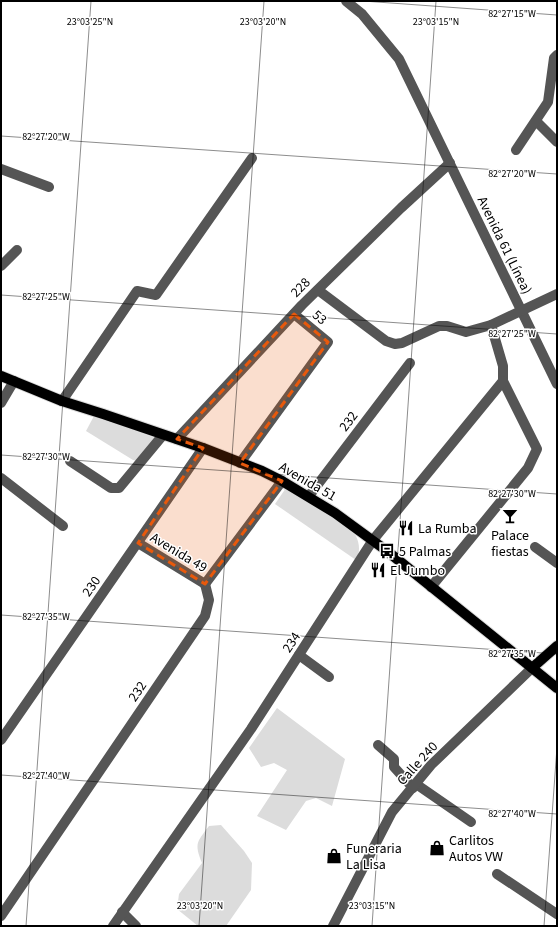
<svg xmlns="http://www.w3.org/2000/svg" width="558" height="927" viewBox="0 0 558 927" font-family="'Source Sans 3',sans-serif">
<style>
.green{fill:#dcdcdc}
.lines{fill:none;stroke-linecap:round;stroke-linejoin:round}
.major-casing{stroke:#dbdbdb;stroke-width:12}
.minor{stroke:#555;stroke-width:10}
.major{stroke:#000;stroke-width:10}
.marked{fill:#e8590c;fill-opacity:0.2;stroke:#e8590c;stroke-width:3;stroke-dasharray:8 5;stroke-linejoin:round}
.ticks{fill:none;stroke:#000;stroke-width:1;stroke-opacity:0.45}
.labels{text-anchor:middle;stroke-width:3;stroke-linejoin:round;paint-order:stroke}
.street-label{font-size:14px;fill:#000;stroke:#fff}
.poi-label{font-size:14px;fill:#000;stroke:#fff;text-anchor:start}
.ticks-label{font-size:10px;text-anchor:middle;fill:#000;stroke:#fff;stroke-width:3;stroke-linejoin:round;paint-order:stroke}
</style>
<rect width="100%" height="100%" fill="#fff"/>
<g class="green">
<polygon points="94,416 155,438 137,461 133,460 86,431"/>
<path d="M 286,488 C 301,497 349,524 356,536 C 360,545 360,552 356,560 L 275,504 Z"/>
<polygon points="277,708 345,759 332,806 316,798 306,801 286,830 257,816 287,770 274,763 261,767 249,748"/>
<path d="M 221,825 L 244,851 L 252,863 L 251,890 L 226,926 L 198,926 L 177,909 L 179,894 L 202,863 C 194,843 197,842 209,826 Z"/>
</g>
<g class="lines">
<defs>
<g id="major">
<polyline points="1,376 62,401 103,414 203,448 262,471 282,481 335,513 387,551 557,688"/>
<polyline points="532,668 557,646"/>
</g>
</defs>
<use href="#major" class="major-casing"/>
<g class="minor">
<polyline points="346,1 362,14 399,59 557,384"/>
<polyline points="536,121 557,142"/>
<polyline points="516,150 548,102 554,58 557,55"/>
<polyline points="1,169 49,187"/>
<polyline points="1,266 17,250"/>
<polyline points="318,290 386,341 395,344 402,343 439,326 447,326 466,332 491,325 557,294"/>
<polyline points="62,401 137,291 156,295 252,158"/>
<polyline points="1,403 14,381"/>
<polyline points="177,439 302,305 401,208 450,163"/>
<polyline points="70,461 111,488 119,488 163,435"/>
<polyline points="240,463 328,342 294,314"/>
<polyline points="1,478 63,526"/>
<polyline points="309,496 410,363"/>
<polyline points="138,543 205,584"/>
<polyline points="535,547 557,563"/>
<polyline points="205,584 282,481"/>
<polyline points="431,587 528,468 537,449 503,381 503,366 491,325"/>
<polyline points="299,655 329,677"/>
<polyline points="1,740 203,448"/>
<polyline points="378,745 394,759 394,767 413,788"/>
<polyline points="416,784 471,822"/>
<polyline points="497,874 557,914"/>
<polyline points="122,912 136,926"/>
<polyline points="1,916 205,616 209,600 205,584"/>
<polyline points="113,926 251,729 373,540 503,381"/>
<polyline points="333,926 392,812 431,765 532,668"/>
</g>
<use href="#major" class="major"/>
</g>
<path class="marked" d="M 294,314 L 328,342 L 240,463 L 282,481 L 205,584 L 138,543 L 203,448 L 177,439 Z"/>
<path class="ticks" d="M 363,1 L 557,15M 1,136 L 557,174M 1,295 L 557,334M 1,455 L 557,494M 1,615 L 557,654M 1,775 L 557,814M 26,926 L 91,1M 199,926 L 264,1M 372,926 L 436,1M 544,926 L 557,747"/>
<defs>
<symbol id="bar-bare" viewBox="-9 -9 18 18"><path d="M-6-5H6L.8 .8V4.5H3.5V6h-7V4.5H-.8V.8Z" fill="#000" stroke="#fff" stroke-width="2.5" paint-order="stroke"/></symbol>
<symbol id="restaurant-bare" viewBox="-9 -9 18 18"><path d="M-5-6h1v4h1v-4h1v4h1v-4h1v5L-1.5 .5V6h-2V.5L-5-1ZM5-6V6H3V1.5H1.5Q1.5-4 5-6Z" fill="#000" stroke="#fff" stroke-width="2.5" paint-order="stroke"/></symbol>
<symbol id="bus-bare" viewBox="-9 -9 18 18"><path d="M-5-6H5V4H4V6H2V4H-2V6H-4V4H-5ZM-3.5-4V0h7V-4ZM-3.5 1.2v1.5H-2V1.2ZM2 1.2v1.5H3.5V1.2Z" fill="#000" stroke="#fff" stroke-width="2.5" paint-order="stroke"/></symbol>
<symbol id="shop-bare" viewBox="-9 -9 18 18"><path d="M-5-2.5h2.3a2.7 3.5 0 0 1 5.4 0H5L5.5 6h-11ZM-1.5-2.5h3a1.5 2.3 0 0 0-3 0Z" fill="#000" stroke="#fff" stroke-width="2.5" paint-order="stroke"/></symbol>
</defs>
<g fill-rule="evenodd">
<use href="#bar-bare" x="499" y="505" width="22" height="22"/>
<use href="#restaurant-bare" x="395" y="517" width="22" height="22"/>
<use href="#bus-bare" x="376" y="540" width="22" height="22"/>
<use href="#restaurant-bare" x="367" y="559" width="22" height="22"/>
<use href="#shop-bare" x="426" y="837" width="22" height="22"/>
<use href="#shop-bare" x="323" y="845" width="22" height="22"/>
</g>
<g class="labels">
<g class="street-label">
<text transform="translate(505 245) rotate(64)" y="5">Avenida 61 (Línea)</text>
<text transform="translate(300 287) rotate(-45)" y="5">228</text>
<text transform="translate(320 317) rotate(40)" y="5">53</text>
<text transform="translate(348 421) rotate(-53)" y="5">232</text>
<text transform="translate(308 481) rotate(30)" y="5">Avenida 51</text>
<text transform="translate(179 552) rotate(31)" y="5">Avenida 49</text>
<text transform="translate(91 586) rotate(-55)" y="5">230</text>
<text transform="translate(291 642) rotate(-57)" y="5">234</text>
<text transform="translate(137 691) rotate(-56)" y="5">232</text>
<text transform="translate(417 763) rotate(-48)" y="5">Calle 240</text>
</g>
<g class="poi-label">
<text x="418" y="533">La Rumba</text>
<text x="510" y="540" text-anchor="middle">Palace<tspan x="510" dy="16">fiestas</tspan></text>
<text x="399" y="556">5 Palmas</text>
<text x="390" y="575">El Jumbo</text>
<text x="449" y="845">Carlitos<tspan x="449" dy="16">Autos VW</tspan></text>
<text x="346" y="853">Funeraria<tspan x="346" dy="16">La Lisa</tspan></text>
</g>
</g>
<g class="ticks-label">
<text x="512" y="17">82°27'15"W</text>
<text x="90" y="25">23°03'25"N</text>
<text x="263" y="25">23°03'20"N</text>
<text x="436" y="25">23°03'15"N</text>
<text x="46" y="140">82°27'20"W</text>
<text x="512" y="177">82°27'20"W</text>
<text x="46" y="300">82°27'25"W</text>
<text x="512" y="337">82°27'25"W</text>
<text x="46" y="460">82°27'30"W</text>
<text x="512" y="497">82°27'30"W</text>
<text x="46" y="620">82°27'35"W</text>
<text x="512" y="657">82°27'35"W</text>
<text x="46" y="779">82°27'40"W</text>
<text x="512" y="817">82°27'40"W</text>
<text x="200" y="909">23°03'20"N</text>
<text x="372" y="909">23°03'15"N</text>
</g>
<rect width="558" height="927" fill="none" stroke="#000000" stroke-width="4"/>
</svg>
